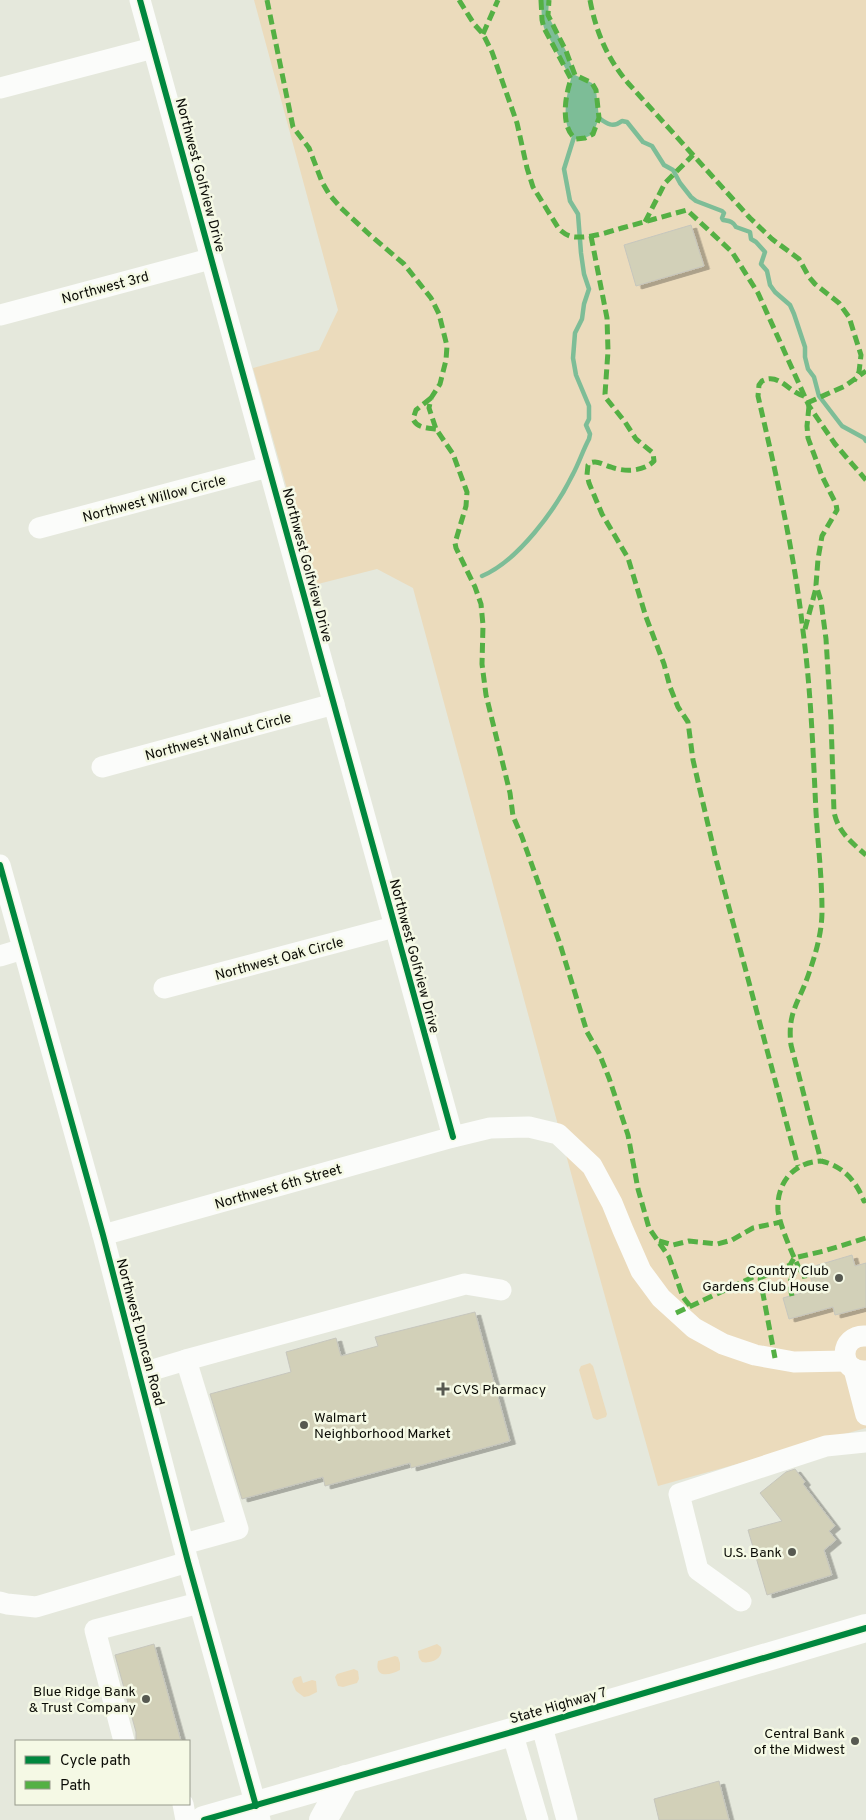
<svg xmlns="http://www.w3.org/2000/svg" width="866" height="1820" viewBox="0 0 866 1820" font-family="Overpass,sans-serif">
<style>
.green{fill:#ebdbbc}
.water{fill:#7dbd97}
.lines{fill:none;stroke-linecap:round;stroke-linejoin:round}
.stream{stroke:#7dbd97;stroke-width:4.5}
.building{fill:#d2d0b8;stroke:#c6c6bd;filter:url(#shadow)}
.minor{stroke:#fbfcfa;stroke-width:21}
.major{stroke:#fbfcfa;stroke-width:28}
.quiet{stroke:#54b044;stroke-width:5;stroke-dasharray:10 5;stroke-linecap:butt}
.cycleway-casing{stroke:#f5f9e5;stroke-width:9}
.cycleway{stroke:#00873e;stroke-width:6}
.poi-dot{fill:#575951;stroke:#f5f9e5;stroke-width:2}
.labels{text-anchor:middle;stroke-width:5;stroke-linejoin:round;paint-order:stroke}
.street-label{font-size:14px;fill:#0b0c06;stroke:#f5f9e5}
.poi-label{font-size:14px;fill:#0b0c06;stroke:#f5f9e5;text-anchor:end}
</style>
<defs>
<filter id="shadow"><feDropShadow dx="5.5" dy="3" stdDeviation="0" flood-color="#0004"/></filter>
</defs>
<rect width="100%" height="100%" fill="#e5e8dc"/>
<g class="green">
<polygon points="254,0 866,0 866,1428 658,1486 585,1225 413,588 377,569 314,585 253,368 319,350 338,310"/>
<polygon points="590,1363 593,1366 607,1414 606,1417 597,1420 593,1418 579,1370 581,1366"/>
<path d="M 437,1644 L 441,1647 C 444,1658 432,1664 422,1662 L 419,1658 L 418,1651 Z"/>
<path d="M 395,1656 L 398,1657 L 400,1663 L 400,1670 C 389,1676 374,1678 378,1661 Z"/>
<polygon points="354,1669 358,1671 359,1679 357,1683 343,1687 338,1686 335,1677 337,1674"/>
<polygon points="301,1676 303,1683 312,1680 316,1681 317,1692 309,1696 304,1697 296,1691 292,1682 294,1678"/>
</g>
<path class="water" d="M 541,0 L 549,0 L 548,15 L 566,51 L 575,75 L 592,83 L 596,90 L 599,118 L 593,134 L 585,138 L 576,139 C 560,128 566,96 571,79 L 544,28 L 542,20 Z"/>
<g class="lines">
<g class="stream">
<path d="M 599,118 C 607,124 613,128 622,121 L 627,122 L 643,142 L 652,146 L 664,165 L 673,170 L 680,183 L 691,197 L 696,201 L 722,211 L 724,213 L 722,218 L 723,220 C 729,221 733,221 736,227 L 750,232 L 751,239 L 756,242 L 765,252 L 761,264 L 767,271 L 770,285 L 775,292 L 790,305 L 794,314 L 805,347 L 805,357 L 808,369 L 814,377 L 819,396 L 842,426 L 864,438 L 866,441"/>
<path d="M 482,576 C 518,561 556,509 573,474 C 579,463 583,450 589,439 L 590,434 L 586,425 L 589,419 L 589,406 L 576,375 L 573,358 L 575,333 L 582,319 L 584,304 L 589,289 L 584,274 L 581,253 L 578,214 L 570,201 L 564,169 L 574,137"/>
</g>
</g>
<g class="building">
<polygon points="691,225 704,266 636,286 624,245"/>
<polygon points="852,1255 855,1266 866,1263 866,1307 835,1315 833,1307 789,1319 783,1298 814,1289 808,1268"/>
<polygon points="475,1312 510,1441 411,1468 410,1463 325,1486 323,1477 242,1499 210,1394 291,1372 286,1352 336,1338 341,1356 378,1346 375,1337"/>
<polygon points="795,1469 805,1482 803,1484 835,1526 829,1531 836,1540 824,1550 832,1575 767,1595 748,1530 782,1521 760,1493 786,1472"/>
<polygon points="154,1644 181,1741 136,1741 136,1732 115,1655"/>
<polygon points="719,1781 729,1820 659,1820 654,1799"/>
</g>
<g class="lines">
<g class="minor">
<polyline points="140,0 453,1137"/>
<polyline points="0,88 153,48"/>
<polyline points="0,315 210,259"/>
<polyline points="39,528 268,467"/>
<polyline points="102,767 334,704"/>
<polyline points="0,865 103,1235 188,1562 260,1820"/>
<polyline points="0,956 23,949"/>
<polyline points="164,988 394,927"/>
<polyline points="103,1235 453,1137 490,1128 529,1127 558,1134 592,1166 612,1203 623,1230 641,1271 661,1298 694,1328 723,1344 755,1355 794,1362 846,1361"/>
<path d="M 866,1336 C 839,1334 837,1373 866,1371"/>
<polyline points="186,1360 465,1284 501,1290"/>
<polyline points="854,1369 866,1415"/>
<polyline points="139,1374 186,1360 238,1529 184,1544"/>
<polyline points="741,1601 698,1570 679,1494 826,1446 866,1442"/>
<polyline points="0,1602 7,1604 36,1607 188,1562"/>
<polyline points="541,1723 567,1820"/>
<polyline points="512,1732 538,1820"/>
<polyline points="124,1741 95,1630 199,1603"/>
<polyline points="183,1804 186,1820"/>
</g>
<g class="major">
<polyline points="204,1820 512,1732 866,1628"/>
<polyline points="323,1820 346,1779"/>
</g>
<g class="quiet">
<polyline points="267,0 293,127 309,148 322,182 329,194 341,208 370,235 404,264 431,298 439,314 447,346 446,360 440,384 431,398 429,408 436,429 453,454 467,492 466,506 455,543 456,548 475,587 481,604 483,625 482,664 486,695 510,793 513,816 522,837 560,944 587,1032 599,1053 609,1078 628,1135 638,1189 649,1228 669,1257 683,1297 690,1306"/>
<path d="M 459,0 L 474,24 L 483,34 L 492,52 L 517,123 L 527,168 L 533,187 L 559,229 C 564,234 570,237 576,237 C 592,238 608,232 622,228 C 644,222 665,216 687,210 L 732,252 L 758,293 L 809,406 L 835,444 L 866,480"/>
<path d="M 541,0 L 542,20 L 544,28 L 571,79 C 565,96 560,128 576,139 L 585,138 L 593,134 L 599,118 L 596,90 L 592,83 L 575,75 L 566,51 L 548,15 L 549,0"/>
<path d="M 590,0 C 596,32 607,58 628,83 L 750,218 L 772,239 L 799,259 L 809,277 L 815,284 L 839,303 L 849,317 L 861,355 L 859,372 L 854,381"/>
<polyline points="483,34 498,0"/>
<polyline points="645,222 665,183 693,155"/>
<path d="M 591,236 L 607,318 L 608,351 L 605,394 L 606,398 L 625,422 L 636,439 L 653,453 L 654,461 C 643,472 624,472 611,467 C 606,466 600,462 595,462 C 591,462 590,463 588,465 L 587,475 L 589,483 L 602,514 L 628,558 L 646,617 L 664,664 L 670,687 L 678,707 L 688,722 L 693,760 L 716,859 L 798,1166"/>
<path d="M 804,396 C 788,392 779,372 762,381 L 759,385 L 758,396 C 776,474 794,551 803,631 C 811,691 813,751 816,812 C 818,845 822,878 822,911 C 822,932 816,953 809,973 C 799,1003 787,1012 791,1045 L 821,1161 C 843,1166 856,1181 864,1201 L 866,1200"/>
<path d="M 431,398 L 416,410 L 413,419 C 417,428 427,428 436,429"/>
<polyline points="807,403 845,386 866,371"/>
<path d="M 809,406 L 807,426 L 808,438 L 822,476 L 836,504 L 837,510 L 822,536 L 818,559 L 816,585 L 821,601 L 826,639 L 831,720 L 834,812 C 838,832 851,842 866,855"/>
<polyline points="805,629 816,588"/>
<polyline points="659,1241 673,1245 689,1241 717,1244 732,1240 753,1228 781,1222"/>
<polyline points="800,1270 804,1275 807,1287"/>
<polyline points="760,1278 790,1265 794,1258 824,1251 866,1238"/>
<path d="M 792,1296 L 789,1284 L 793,1275 L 800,1270 C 793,1256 780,1226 778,1211 C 776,1184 793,1162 821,1161"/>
<polyline points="676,1313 753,1277 760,1278 775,1358"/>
</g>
<defs>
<g id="cycleway">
<polyline points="140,0 453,1137"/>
<polyline points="0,865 103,1235 188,1562 256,1806"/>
<polyline points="204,1820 512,1732 866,1628"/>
</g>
</defs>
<use href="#cycleway" class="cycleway-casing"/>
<use href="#cycleway" class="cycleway"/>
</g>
<g class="poi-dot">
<circle cx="839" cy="1278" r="5"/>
<path d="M440.5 1381.5h5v5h5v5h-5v5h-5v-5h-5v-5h5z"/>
<circle cx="304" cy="1425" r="5"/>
<circle cx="792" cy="1552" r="5"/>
<circle cx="146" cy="1699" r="5"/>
<circle cx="855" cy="1741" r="5"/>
</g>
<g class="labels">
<g class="street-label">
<text transform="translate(201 175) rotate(75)" y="5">Northwest Golfview Drive</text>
<text transform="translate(105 287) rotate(-15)" y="5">Northwest 3rd</text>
<text transform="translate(154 498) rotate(-15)" y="5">Northwest Willow Circle</text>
<text transform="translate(308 565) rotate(75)" y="5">Northwest Golfview Drive</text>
<text transform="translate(218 736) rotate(-15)" y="5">Northwest Walnut Circle</text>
<text transform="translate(415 956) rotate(75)" y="5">Northwest Golfview Drive</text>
<text transform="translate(279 958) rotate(-15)" y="5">Northwest Oak Circle</text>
<text transform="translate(278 1186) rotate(-16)" y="5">Northwest 6th Street</text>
<text transform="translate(141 1332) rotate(75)" y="5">Northwest Duncan Road</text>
<text transform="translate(558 1705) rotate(-16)" y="5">State Highway 7</text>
</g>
<g class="poi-label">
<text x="829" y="1275">Country Club<tspan x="829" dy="16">Gardens Club House</tspan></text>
<text x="453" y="1394" text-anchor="start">CVS Pharmacy</text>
<text x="314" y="1422" text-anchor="start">Walmart<tspan x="314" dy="16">Neighborhood Market</tspan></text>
<text x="782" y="1557">U.S. Bank</text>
<text x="136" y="1696">Blue Ridge Bank<tspan x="136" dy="16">&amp; Trust Company</tspan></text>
<text x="845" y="1738">Central Bank<tspan x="845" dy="16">of the Midwest</tspan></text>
</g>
</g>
<rect x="15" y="1740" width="175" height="65" fill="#f5f9e5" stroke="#979a8c"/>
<rect x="25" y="1756" width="25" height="8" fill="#00873e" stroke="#979a8c"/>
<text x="60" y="1765" font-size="15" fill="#0b0c06">Cycle path</text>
<rect x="25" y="1781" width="25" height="8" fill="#54b044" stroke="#979a8c"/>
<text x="60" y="1790" font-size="15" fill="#0b0c06">Path</text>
</svg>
